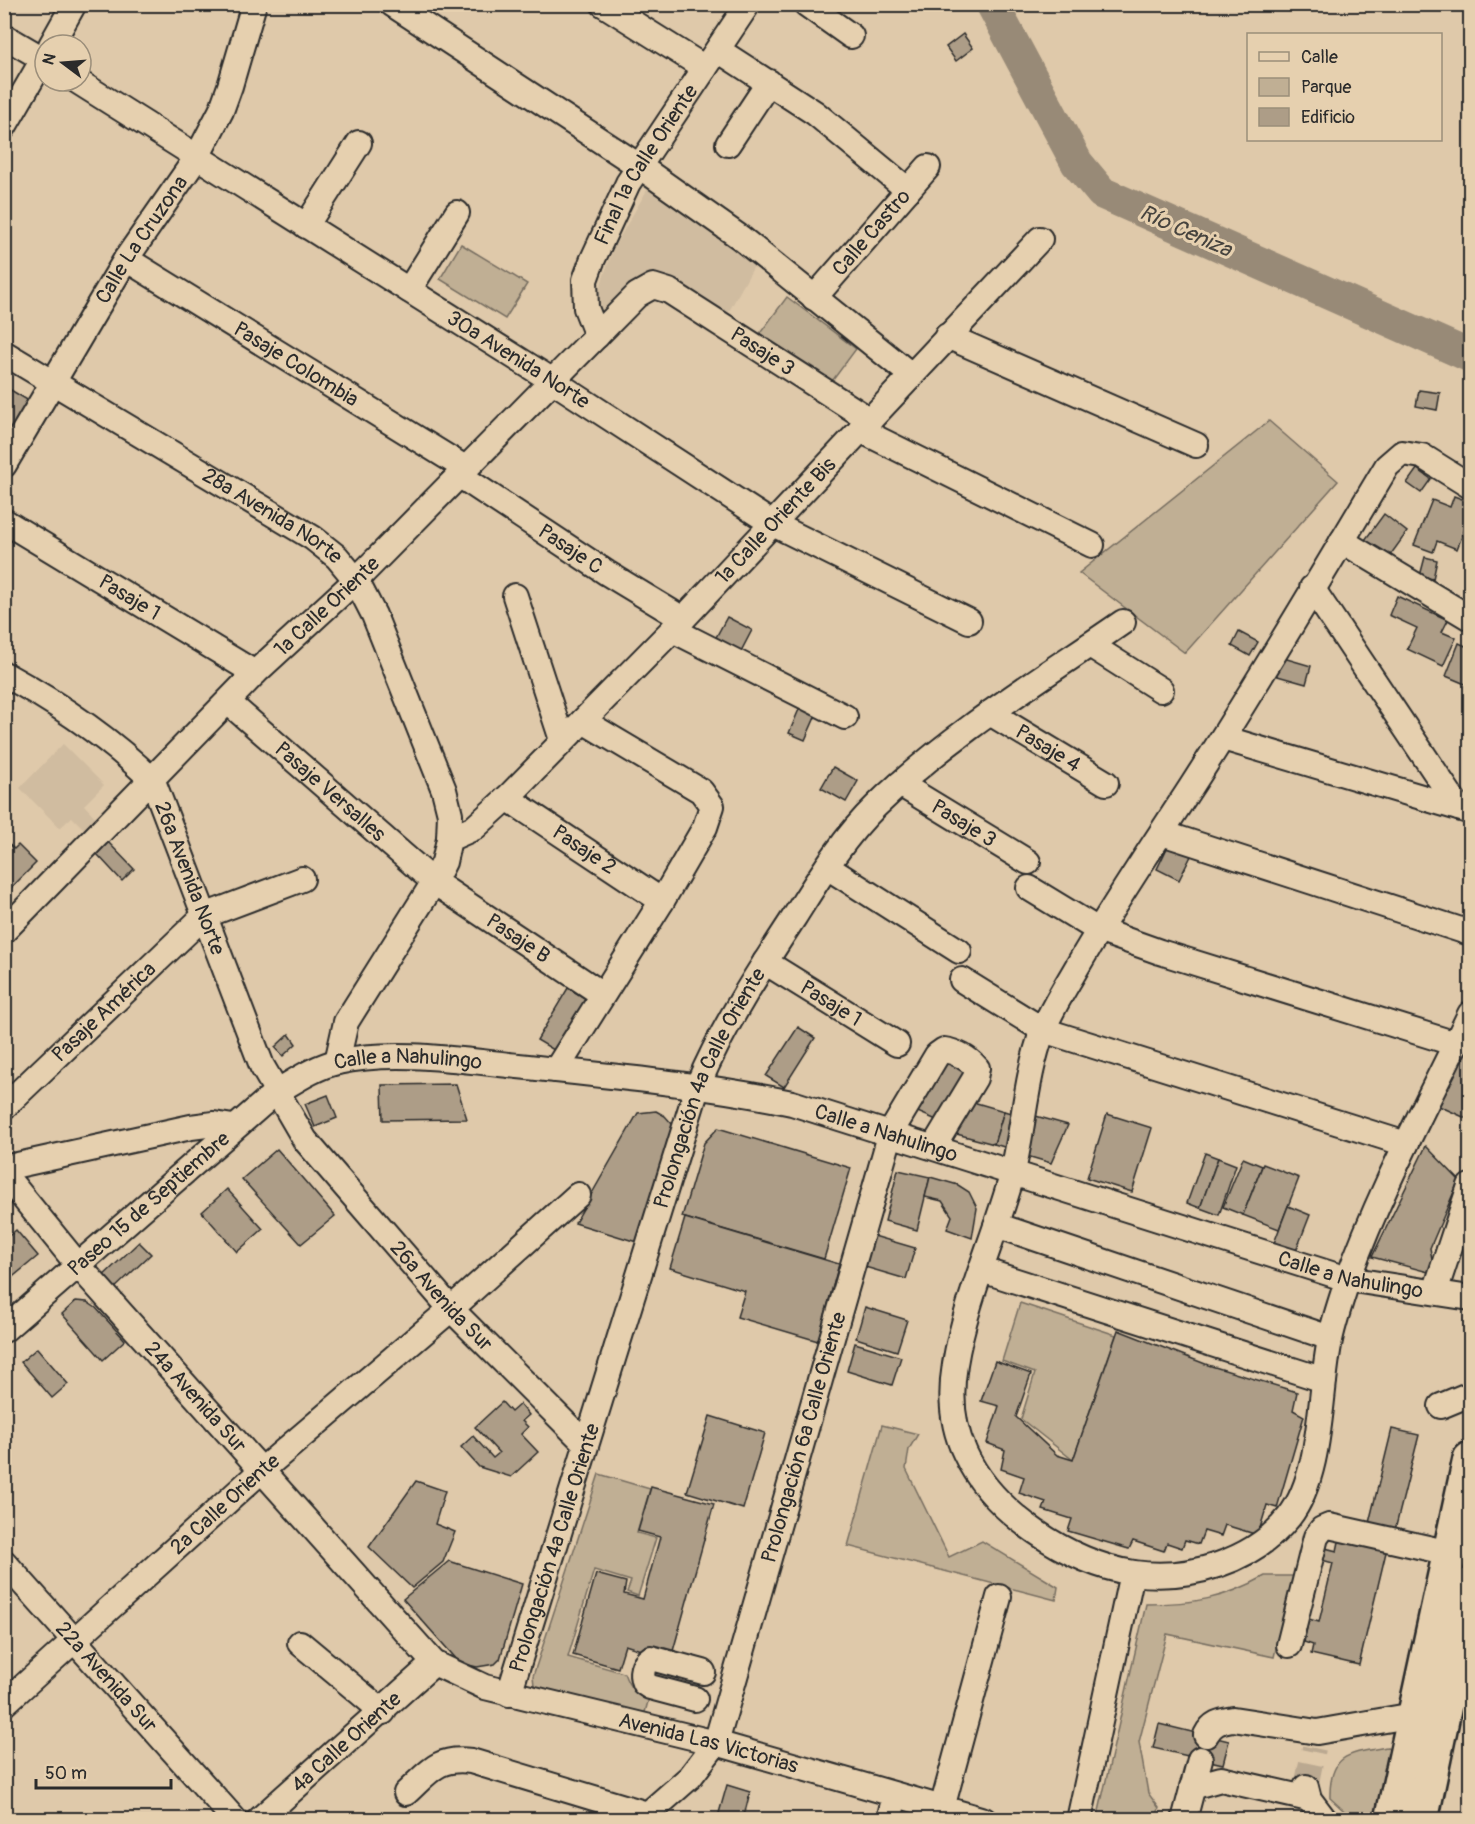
<svg xmlns="http://www.w3.org/2000/svg" width="1475" height="1824" viewBox="0 0 1475 1824" font-family="Pangolin,sans-serif">
<style>
.built{fill:#d0bca0}
.green{fill:#c0af94;stroke:#766d60;stroke-width:1.5}
.lines{fill:none;stroke-linecap:round;stroke-linejoin:round}
.river{stroke:#988a77;stroke-width:33}
.building{fill:#ad9d87;stroke:#2b2b2b;stroke-width:1.5}
.minor-tunnel{stroke:#bba991;stroke-width:24;stroke-dasharray:24 12;stroke-linecap:butt}
.minor-casing{stroke:#2b2b2b;stroke-width:28}
.highway-casing{stroke:#2b2b2b;stroke-width:38}
.minor{stroke:#e6d0af;stroke-width:24}
.highway{stroke:#e6d0af;stroke-width:33}
.labels{text-anchor:middle;stroke-width:6;stroke-linejoin:round;paint-order:stroke}
.street-label{font-size:21px;fill:#2b2b2b;stroke:#e6d0af}
.water-label{font-size:22px;font-style:italic;fill:#46433e;stroke:#e6d0af}
</style>
<rect width="100%" height="100%" fill="#dfc9aa"/>
<filter id="ink" filterUnits="userSpaceOnUse"><feTurbulence type="fractalNoise" baseFrequency=".0167" numOctaves="2"/><feDisplacementMap in="SourceGraphic" scale="12" xChannelSelector="R" yChannelSelector="G"/><feConvolveMatrix kernelMatrix="1 2 1 2 8 2 1 2 1" color-interpolation-filters="sRGB"/></filter>
<g filter="url(#ink)">
<g class="built">
<polygon points="650,185 758,259 724,320 666,282 599,326 597,300 603,278 614,247"/>
<polygon points="63,744 104,785 84,805 98,820 87,832 72,817 60,828 20,788"/>
</g>
<g class="green">
<polygon points="461,244 527,284 505,319 440,279"/>
<polygon points="787,297 856,349 827,388 758,336"/>
<polygon points="1269,421 1338,481 1185,653 1079,573"/>
<polygon points="1020,1303 1116,1335 1073,1460 1021,1419 1035,1373 1002,1361"/>
<polygon points="882,1425 918,1434 909,1449 906,1469 949,1557 982,1541 1058,1587 1056,1600 848,1546"/>
<path d="M 599,1474 L 650,1489 L 637,1533 L 656,1538 L 638,1596 L 627,1592 L 631,1581 L 594,1570 L 568,1657 L 624,1673 C 629,1687 634,1694 649,1698 L 644,1716 L 541,1690 L 534,1685 L 533,1676 Z"/>
<path d="M 1265,1576 L 1293,1576 L 1274,1657 L 1167,1634 L 1139,1742 L 1148,1793 L 1159,1808 L 1156,1819 L 1097,1820 L 1146,1604 C 1193,1604 1224,1599 1265,1576 Z"/>
<path d="M 1387,1747 L 1392,1749 L 1384,1819 L 1353,1819 L 1330,1798 C 1329,1753 1350,1753 1387,1747 Z"/>
</g>
<g class="lines">
<polyline class="river" points="992,4 1077,163 1102,193 1470,356"/>
</g>
<g class="building">
<polygon points="963,34 973,48 956,61 946,47"/>
<polygon points="4,386 34,404 4,454"/>
<polygon points="1419,390 1440,393 1437,410 1416,406"/>
<polygon points="1417,469 1431,479 1421,493 1407,483"/>
<polygon points="1454,496 1470,502 1470,528 1466,526 1457,549 1437,541 1433,552 1414,545 1432,500 1450,507"/>
<polygon points="1384,514 1407,532 1386,561 1362,544"/>
<polygon points="1425,557 1437,560 1433,579 1420,576"/>
<polygon points="1397,596 1448,620 1442,632 1456,638 1443,666 1407,649 1417,628 1389,615"/>
<polygon points="727,617 752,630 739,655 714,641"/>
<polygon points="1239,632 1258,642 1250,656 1232,646"/>
<polygon points="1459,643 1470,648 1470,686 1446,676"/>
<polygon points="1280,657 1311,666 1306,684 1274,675"/>
<polygon points="800,707 816,715 805,740 789,733"/>
<polygon points="833,767 858,781 846,802 821,788"/>
<polygon points="4,840 14,849 18,845 36,863 4,895"/>
<polygon points="108,842 134,869 122,881 97,854"/>
<polygon points="1169,844 1191,856 1179,880 1157,869"/>
<polygon points="568,988 590,1001 559,1053 537,1040"/>
<polygon points="798,1027 815,1038 784,1087 766,1076"/>
<polygon points="1470,1030 1470,1120 1439,1106"/>
<polygon points="289,1034 296,1044 283,1056 275,1047"/>
<polygon points="941,1055 972,1071 939,1121 908,1108"/>
<polygon points="456,1084 467,1119 383,1120 382,1085"/>
<polygon points="328,1095 337,1118 315,1127 305,1104"/>
<polygon points="973,1102 1004,1111 994,1144 953,1133"/>
<polygon points="656,1111 665,1116 673,1125 674,1140 640,1243 575,1223 638,1113"/>
<polygon points="1004,1111 1021,1116 1011,1149 994,1144"/>
<polygon points="1107,1114 1152,1128 1132,1192 1087,1178"/>
<polygon points="1032,1115 1068,1125 1051,1163 1027,1156"/>
<polygon points="718,1128 851,1168 824,1259 682,1217 704,1143"/>
<polygon points="1426,1146 1459,1180 1430,1248 1433,1264 1428,1272 1372,1257"/>
<polygon points="277,1149 335,1216 301,1244 242,1179"/>
<polygon points="1205,1153 1218,1158 1200,1208 1187,1203"/>
<polygon points="1218,1158 1236,1165 1219,1215 1200,1208"/>
<polygon points="1243,1158 1262,1166 1243,1215 1223,1207"/>
<polygon points="1263,1164 1299,1178 1279,1229 1243,1215"/>
<polygon points="898,1170 930,1177 917,1230 885,1221"/>
<polygon points="930,1177 958,1185 969,1192 977,1208 972,1238 947,1229 952,1216 942,1201 925,1197"/>
<polygon points="227,1189 263,1229 237,1252 202,1212"/>
<polygon points="1288,1206 1310,1215 1296,1251 1274,1243"/>
<polygon points="685,1218 839,1264 818,1341 737,1317 745,1291 670,1268"/>
<polygon points="16,1230 38,1256 9,1280 4,1275 4,1240"/>
<polygon points="874,1236 915,1248 906,1279 865,1267"/>
<polygon points="139,1242 151,1254 112,1291 101,1278"/>
<polygon points="76,1301 87,1302 96,1308 125,1340 103,1360 62,1314"/>
<polygon points="865,1307 907,1320 897,1351 856,1338"/>
<polygon points="1118,1330 1208,1365 1297,1392 1293,1410 1304,1416 1277,1508 1267,1505 1258,1535 1225,1525 1221,1536 1204,1531 1199,1544 1185,1540 1182,1548 1167,1543 1164,1551 1133,1541 1129,1549 1068,1531 1072,1519 1043,1510 1046,1502 1019,1493 1024,1477 1001,1469 1005,1450 987,1443 999,1406 981,1401 995,1361 1031,1374 1016,1417 1057,1455 1073,1460"/>
<polygon points="855,1343 901,1357 892,1385 847,1371"/>
<polygon points="37,1348 68,1384 52,1398 21,1362"/>
<polygon points="502,1402 511,1412 520,1404 529,1415 522,1421 528,1427 521,1434 538,1452 511,1477 479,1467 461,1447 473,1436 493,1458 499,1453 475,1427"/>
<polygon points="710,1416 765,1433 743,1509 687,1492"/>
<polygon points="1392,1429 1419,1435 1394,1534 1368,1527"/>
<polygon points="416,1481 445,1491 435,1524 455,1532 443,1562 412,1588 369,1547"/>
<polygon points="651,1487 714,1504 673,1651 665,1649 637,1665 641,1650 625,1645 618,1668 573,1655 596,1574 626,1582 624,1594 643,1599 660,1537 638,1531"/>
<polygon points="1340,1537 1387,1548 1359,1665 1311,1654 1313,1645 1304,1642 1309,1619 1319,1622 1333,1563 1322,1560 1325,1548 1337,1551"/>
<polygon points="449,1561 522,1584 500,1659 495,1664 477,1667 460,1663 403,1599"/>
<polygon points="1159,1724 1229,1741 1223,1764 1153,1748"/>
<polygon points="727,1785 750,1792 743,1820 717,1820"/>
</g>
<g class="lines">
<polyline class="minor-tunnel" points="1306,1787 1314,1748"/>
<defs>
<g id="minor">
<polyline points="392,4 639,166 741,238 911,375"/>
<polyline points="603,4 705,68"/>
<polyline points="806,4 851,36"/>
<polyline points="4,36 45,60"/>
<polyline points="51,45 74,4"/>
<polyline points="718,50 815,113 908,190"/>
<path id="s1" d="M 77,81 L 553,381 L 773,524 L 969,621"/>
<polyline points="4,127 45,56"/>
<polyline points="728,144 769,82"/>
<polyline points="306,226 359,143"/>
<path id="s2" d="M 126,259 L 465,468"/>
<polyline points="409,290 457,213"/>
<path id="s3" d="M 814,298 L 928,167"/>
<path id="s4" d="M 597,336 L 586,308 L 585,280 L 592,261 L 628,183 L 748,4"/>
<polyline points="947,336 1196,445"/>
<path id="s5" d="M 4,353 L 313,538 L 337,557 L 356,580 L 374,615 L 444,790 L 450,814 L 449,839"/>
<polyline points="860,430 1092,545"/>
<path id="s6" d="M 4,465 L 126,259 L 197,157 L 221,111 L 230,86 L 254,4"/>
<path id="s7" d="M 459,475 L 607,573 L 683,619"/>
<path d="M 1470,486 L 1422,456 L 1402,453 L 1387,466 C 1323,573 1259,682 1191,787 C 1152,847 1112,906 1077,967 C 1065,988 1052,1008 1043,1030 C 1025,1078 1024,1130 1011,1179 C 994,1239 965,1302 955,1364 C 950,1394 952,1426 965,1453 C 992,1512 1070,1564 1134,1573 C 1189,1581 1254,1561 1289,1517 C 1323,1474 1319,1392 1330,1340 C 1334,1321 1341,1300 1347,1282 C 1380,1189 1428,1102 1470,1014"/>
<path id="s8" d="M 4,521 L 255,673"/>
<polyline points="1342,541 1470,618"/>
<polyline points="1312,588 1459,808"/>
<polyline points="515,596 562,740"/>
<polyline points="673,630 845,717"/>
<polyline points="1090,645 1161,690"/>
<path id="s9" d="M 4,674 C 57,703 110,738 153,781 L 262,1066 L 305,1140 L 451,1309 L 585,1443"/>
<path id="s10" d="M 228,702 L 434,882 L 602,994"/>
<path id="s11" d="M 990,713 L 1106,783"/>
<polyline points="1223,738 1465,810"/>
<path id="s12" d="M 900,784 L 1028,862"/>
<path id="s13" d="M 507,798 L 662,901"/>
<polyline points="1162,833 1470,933"/>
<polyline points="827,867 959,951"/>
<polyline points="1029,888 1098,930 1160,952 1456,1044"/>
<path id="s14" d="M 4,931 L 255,673 L 356,580 L 637,295 L 653,286 L 669,291 L 870,420"/>
<path id="s15" d="M 765,962 L 897,1044"/>
<polyline points="962,980 1043,1030 1406,1144"/>
<path id="s16" d="M 337,1062 L 346,1022 L 434,882 L 444,862 L 449,839 L 474,828 L 507,798 L 683,619 L 1040,239"/>
<polyline points="556,1070 662,901 705,827 712,806 701,791 583,721"/>
<path id="s17" d="M 4,1107 L 204,916 L 302,879"/>
<polyline points="4,1168 191,1127 214,1124 233,1127"/>
<path id="s18" d="M 4,1174 L 78,1265 L 434,1663 L 485,1687 L 716,1743 L 984,1820"/>
<polyline points="996,1225 1330,1338"/>
<polyline points="982,1270 1324,1380"/>
<polyline points="1435,1292 1470,1186"/>
<path id="s19" d="M 4,1330 L 276,1092 C 295,1081 315,1067 337,1062 C 394,1049 460,1060 518,1066 C 610,1076 701,1084 792,1103 L 1347,1279 L 1470,1298"/>
<polyline points="1441,1406 1470,1394"/>
<path id="s20" d="M 4,1562 L 235,1820"/>
<polyline points="300,1643 383,1712"/>
<polyline points="1289,1645 1316,1537 1322,1529 1329,1526 1450,1553"/>
<path id="s21" d="M 509,1694 L 698,1085 C 724,1024 759,971 795,916 C 819,878 843,838 876,806 C 949,735 1039,680 1123,622"/>
<path d="M 695,1699 L 650,1687 L 644,1683 C 640,1673 642,1664 651,1658 L 703,1672"/>
<path id="s22" d="M 4,1704 L 262,1470 L 451,1309 L 578,1195"/>
<path d="M 1206,1735 C 1212,1723 1220,1721 1233,1719 L 1317,1732 L 1414,1715"/>
<polyline points="1192,1787 1221,1779 1309,1799"/>
<polyline points="1306,1787 1309,1799 1325,1820"/>
<path d="M 406,1793 C 430,1771 437,1757 471,1761 L 647,1814"/>
<polyline points="942,1808 999,1597"/>
<path id="s23" d="M 259,1820 L 434,1663"/>
<path id="s24" d="M 641,1820 L 690,1777 L 716,1743 L 891,1132 L 937,1055 L 944,1050 C 958,1052 968,1058 977,1068 L 975,1078 L 934,1146"/>
<polyline points="889,1820 895,1795"/>
<polyline points="1079,1820 1132,1573"/>
<polyline points="1184,1820 1200,1759"/>
</g>
<g id="highway">
<polyline points="1392,1820 1470,1459"/>
<polyline points="1421,1820 1470,1585"/>
</g>
</defs>
<use href="#minor" class="minor-casing"/>
<use href="#highway" class="highway-casing"/>
<use href="#minor" class="minor"/>
<use href="#highway" class="highway"/>
</g>
</g>
<g class="labels">
<g class="street-label">
<text dy="7" stroke="none"><textPath href="#s4" startOffset="189">Final 1a Calle Oriente</textPath></text>
<text dy="7" stroke="none"><textPath href="#s3" startOffset="87">Calle Castro</textPath></text>
<text dy="7" stroke="none"><textPath href="#s6" startOffset="264">Calle La Cruzona</textPath></text>
<text dy="7" stroke="none"><textPath href="#s14" startOffset="1044">Pasaje 3</textPath></text>
<text dy="7" stroke="none"><textPath href="#s1" startOffset="522">30a Avenida Norte</textPath></text>
<text dy="7" stroke="none"><textPath href="#s2" startOffset="200">Pasaje Colombia</textPath></text>
<text dy="7" stroke="none"><textPath href="#s5" startOffset="314">28a Avenida Norte</textPath></text>
<text dy="7" stroke="none"><textPath href="#s16" startOffset="710">1a Calle Oriente Bis</textPath></text>
<text dy="7" stroke="none"><textPath href="#s7" startOffset="134">Pasaje C</textPath></text>
<text dy="7" stroke="none"><textPath href="#s8" startOffset="147">Pasaje 1</textPath></text>
<text dy="7" stroke="none"><textPath href="#s14" startOffset="458">1a Calle Oriente</textPath></text>
<text dy="7" stroke="none"><textPath href="#s11" startOffset="68">Pasaje 4</textPath></text>
<text dy="7" stroke="none"><textPath href="#s10" startOffset="136">Pasaje Versalles</textPath></text>
<text dy="7" stroke="none"><textPath href="#s12" startOffset="75">Pasaje 3</textPath></text>
<text dy="7" stroke="none"><textPath href="#s13" startOffset="93">Pasaje 2</textPath></text>
<text dy="7" stroke="none"><textPath href="#s9" startOffset="288">26a Avenida Norte</textPath></text>
<text dy="7" stroke="none"><textPath href="#s10" startOffset="375">Pasaje B</textPath></text>
<text dy="7" stroke="none"><textPath href="#s15" startOffset="78">Pasaje 1</textPath></text>
<text dy="7" stroke="none"><textPath href="#s17" startOffset="138">Pasaje América</textPath></text>
<text dy="7" stroke="none"><textPath href="#s19" startOffset="501">Calle a Nahulingo</textPath></text>
<text dy="7" stroke="none"><textPath href="#s21" startOffset="639">Prolongación 4a Calle Oriente</textPath></text>
<text dy="7" stroke="none"><textPath href="#s19" startOffset="987">Calle a Nahulingo</textPath></text>
<text dy="7" stroke="none"><textPath href="#s19" startOffset="192">Paseo 15 de Septiembre</textPath></text>
<text dy="7" stroke="none"><textPath href="#s19" startOffset="1473">Calle a Nahulingo</textPath></text>
<text dy="7" stroke="none"><textPath href="#s9" startOffset="782">26a Avenida Sur</textPath></text>
<text dy="7" stroke="none"><textPath href="#s18" startOffset="294">24a Avenida Sur</textPath></text>
<text dy="7" stroke="none"><textPath href="#s24" startOffset="426">Prolongación 6a Calle Oriente</textPath></text>
<text dy="7" stroke="none"><textPath href="#s22" startOffset="298">2a Calle Oriente</textPath></text>
<text dy="7" stroke="none"><textPath href="#s21" startOffset="153">Prolongación 4a Calle Oriente</textPath></text>
<text dy="7" stroke="none"><textPath href="#s20" startOffset="154">22a Avenida Sur</textPath></text>
<text dy="7" stroke="none"><textPath href="#s23" startOffset="117">4a Calle Oriente</textPath></text>
<text dy="7" stroke="none"><textPath href="#s18" startOffset="938">Avenida Las Victorias</textPath></text>
</g>
<g class="water-label">
<text transform="translate(1186 230) rotate(24)" y="8">Río Ceniza</text>
</g>
</g>
<rect width="1475" height="1824" fill="none" stroke="#e6d0af" stroke-width="24"/>
<rect x="12" y="12" width="1451" height="1800" fill="none" stroke="#2b2b2b" stroke-width="2" filter="url(#ink)"/>
<rect x="1247" y="33" width="195" height="108" fill="#e6d0af" stroke="#9b8e7a" stroke-width="1.5"/>
<rect x="1259" y="52" width="30" height="9" fill="#e6d0af" stroke="#9b8e7a" stroke-width="1.5"/>
<text x="1301" y="63" font-size="18" fill="#2b2b2b">Calle</text>
<rect x="1259" y="78" width="30" height="18" fill="#c0af94" stroke="#9b8e7a" stroke-width="1.5"/>
<text x="1301" y="93" font-size="18" fill="#2b2b2b">Parque</text>
<rect x="1259" y="108" width="30" height="18" fill="#ad9d87" stroke="#9b8e7a" stroke-width="1.5"/>
<text x="1301" y="123" font-size="18" fill="#2b2b2b">Edificio</text>
<g transform="translate(63 63) rotate(286)"><circle r="28" fill="#e6d0af" stroke="#9b8e7a" stroke-width="1.5"/>
<path d="M0-4.5L10 22L0 15L-10 22Z" fill="#2b2b2b"/>
<text y="-9" font-size="16" font-weight="bold" text-anchor="middle" fill="#2b2b2b">N</text>
</g>
<path d="M36 1779v9h135v-9" fill="none" stroke="#2b2b2b" stroke-width="3"/>
<text x="45" y="1779" font-size="18" fill="#2b2b2b" stroke="#e6d0af" stroke-width="4.5" paint-order="stroke">50 m</text>
</svg>
